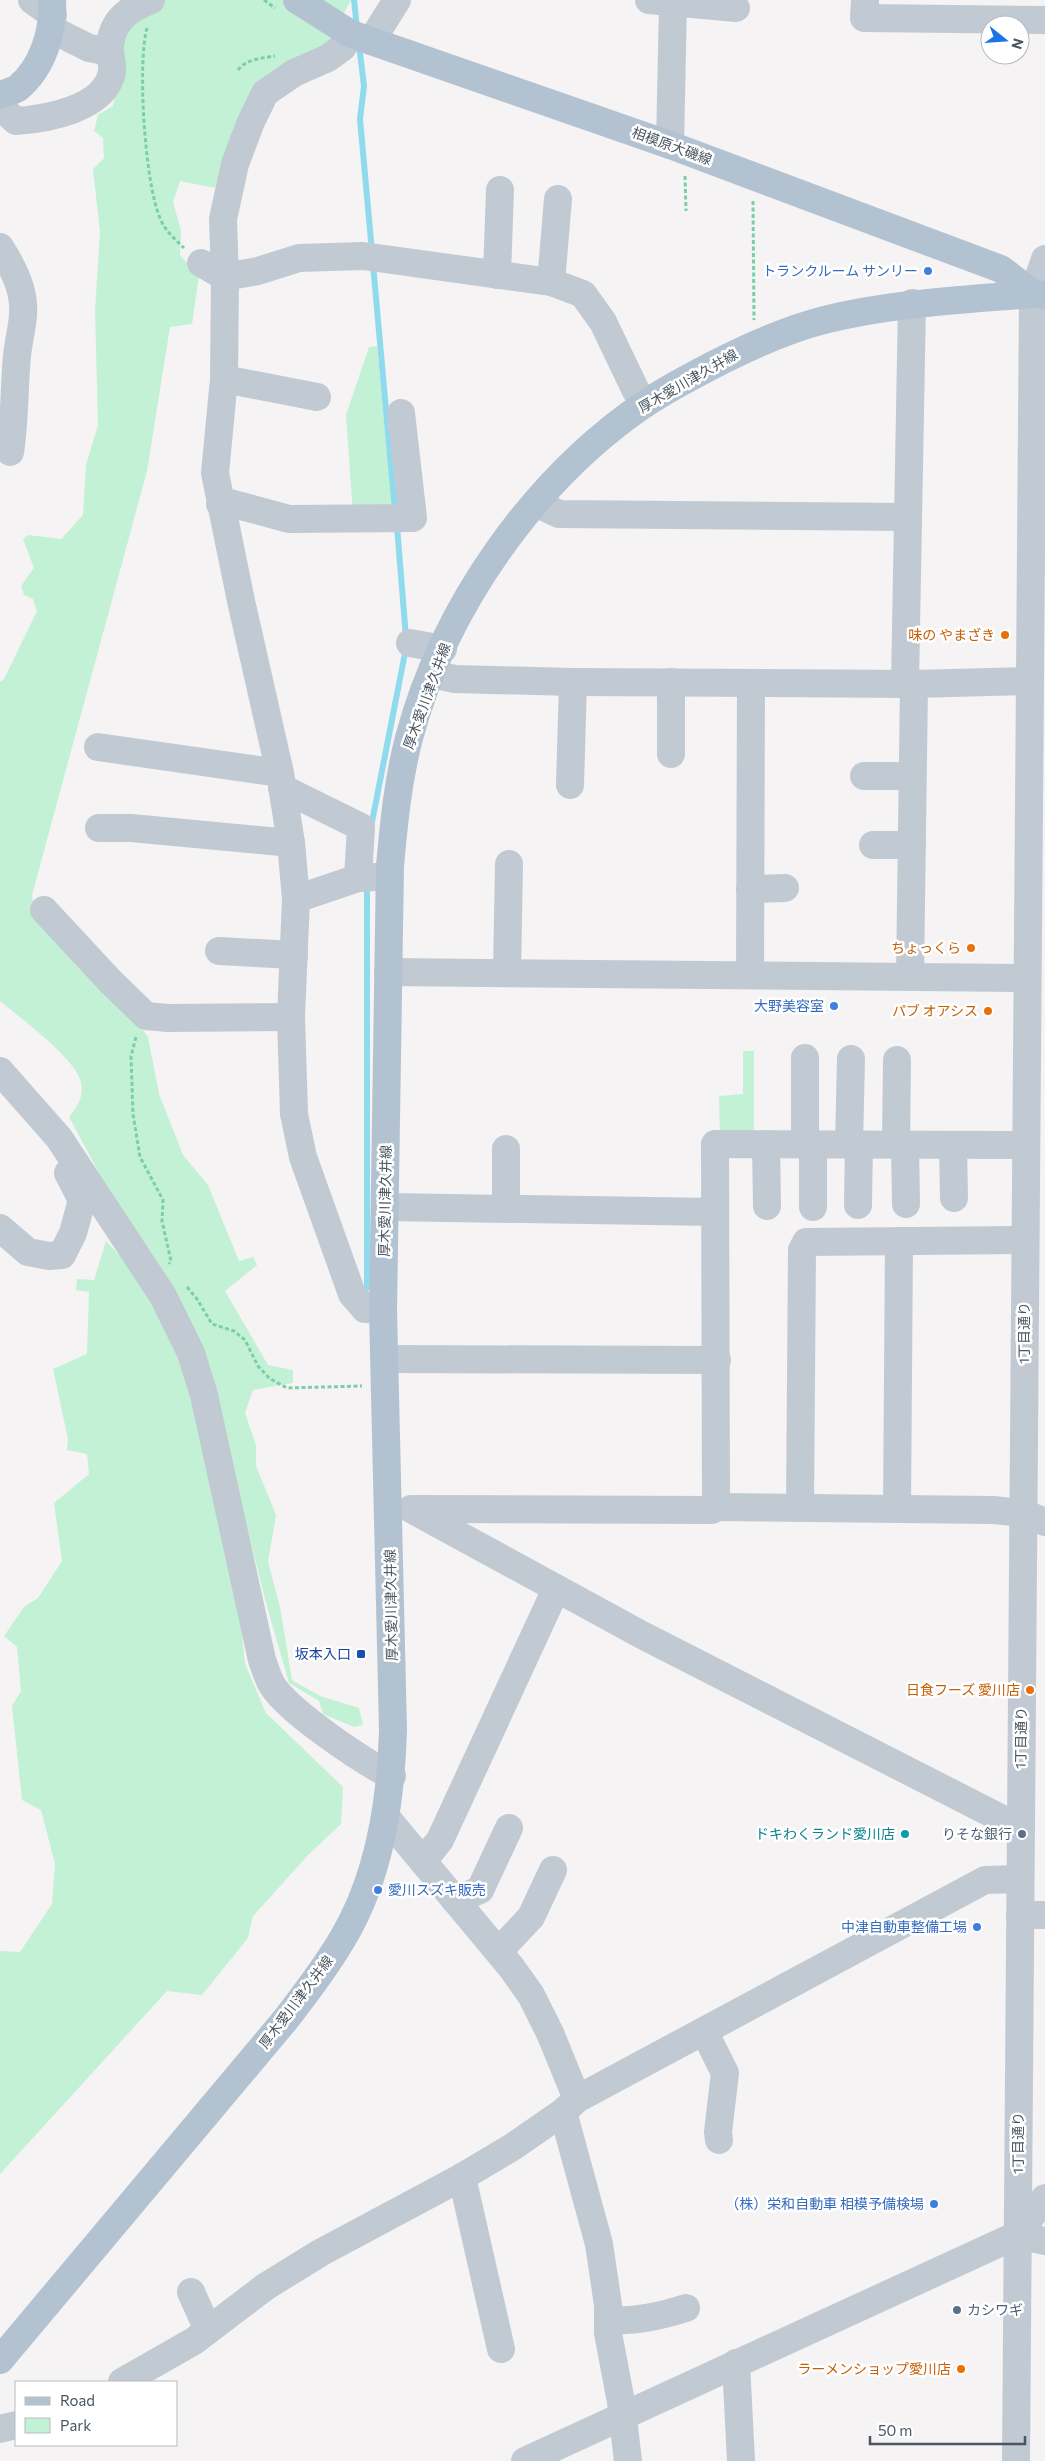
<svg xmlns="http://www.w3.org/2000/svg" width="1045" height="2461" viewBox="0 0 1045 2461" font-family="Commissioner,'Noto Sans JP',sans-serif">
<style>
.green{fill:#c3f1d5}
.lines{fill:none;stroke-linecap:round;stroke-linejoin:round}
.stream{stroke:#90daee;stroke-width:6}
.path{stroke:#7ad0a6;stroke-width:3;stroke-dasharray:4 2.5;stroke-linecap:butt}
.minor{stroke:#c1cad2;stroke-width:28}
.major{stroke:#b3c2d1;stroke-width:28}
.shop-dot{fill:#3f7fe0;stroke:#fff;stroke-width:2}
.food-dot{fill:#e8710a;stroke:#fff;stroke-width:2}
.transit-dot{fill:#1a4fb4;stroke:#fff;stroke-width:2}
.culture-dot{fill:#0f9aa8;stroke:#fff;stroke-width:2}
.service-dot{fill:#5c6f8a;stroke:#fff;stroke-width:2}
.labels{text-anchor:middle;stroke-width:5;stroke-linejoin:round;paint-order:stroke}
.street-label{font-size:14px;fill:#4a5661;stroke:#fff}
.shop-label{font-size:14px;fill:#366cbe;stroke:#fff;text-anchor:end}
.food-label{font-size:14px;fill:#c56008;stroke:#fff;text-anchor:end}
.transit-label{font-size:14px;fill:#164399;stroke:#fff;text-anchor:end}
.culture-label{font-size:14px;fill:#0d838f;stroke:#fff;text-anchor:end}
.service-label{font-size:14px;fill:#4e5e75;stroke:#fff;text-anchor:end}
</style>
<rect width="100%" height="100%" fill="#f5f3f3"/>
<g class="green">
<path d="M 150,0 L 351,0 L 344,13 L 335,40 L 229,144 L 215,188 L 180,181 L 173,202 L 181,230 L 180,255 L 199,276 L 192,324 L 170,327 L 147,471 L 32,895 L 34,907 L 125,1006 L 148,1037 L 159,1094 L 183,1155 L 208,1185 L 239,1261 L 253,1257 L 257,1265 L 225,1291 L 268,1365 L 293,1370 L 293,1383 L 253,1390 L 245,1413 L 256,1445 L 256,1466 L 276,1515 L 268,1562 L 280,1607 L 292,1680 L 320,1696 L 359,1708 L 363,1725 L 354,1727 L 323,1714 L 319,1701 L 289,1683 L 266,1603 L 220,1419 L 245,1664 L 266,1713 L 343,1787 L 341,1824 L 309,1854 L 253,1916 L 248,1938 L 202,1995 L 167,1991 L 0,2174 L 0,1951 L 20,1952 L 52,1904 L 55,1864 L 41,1810 L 22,1800 L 12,1706 L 21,1691 L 17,1647 L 4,1636 L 24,1607 L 38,1598 L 62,1561 L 54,1503 L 89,1474 L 87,1454 L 67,1450 L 68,1439 L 53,1369 L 87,1354 L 89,1292 L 76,1290 L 77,1279 L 94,1280 L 106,1241 L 128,1264 L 127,1225 L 69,1117 C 77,1107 84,1097 81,1083 C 77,1059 20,1018 0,1001 L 0,682 L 4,679 L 37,611 L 33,599 L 24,595 L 21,586 L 34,568 L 23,539 L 28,535 L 61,539 L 83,515 L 86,465 L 98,425 L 95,310 L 100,232 L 93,169 L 104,158 L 103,138 L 94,131 L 98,115 L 113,106 L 125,30 Z"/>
<polygon points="377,346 393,514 353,514 346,415 369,347"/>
<polygon points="743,1051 754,1051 754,1137 720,1133 719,1096 743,1094"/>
</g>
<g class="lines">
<g class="stream">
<polyline points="354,0 357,28"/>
<polyline points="359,45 364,86 360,119 372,252"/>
<polyline points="373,264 395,511"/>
<polyline points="397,526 406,638"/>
<polyline points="371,827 406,648"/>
<polyline points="367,1288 367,884"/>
</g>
<g class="path">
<polyline points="264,0 275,8"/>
<path d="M 147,28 C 137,64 145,184 160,218 C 165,231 175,239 184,248"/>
<path d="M 238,70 C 246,59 263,58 275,56"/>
<polyline points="685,176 686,211"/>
<polyline points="753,201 754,320"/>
<polyline points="136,1037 131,1056 133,1114 140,1157 163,1200 162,1221 171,1261 169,1264"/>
<polyline points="187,1287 197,1299 212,1324 234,1331 245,1340 258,1366 269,1378 287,1388 362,1386"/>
</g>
<g class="minor">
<polyline points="32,0 53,15"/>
<polyline points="649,0 736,8"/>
<polyline points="865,0 864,18 1045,20"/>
<polyline points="51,29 89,48 110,52"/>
<polyline points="351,34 343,47 328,58 294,73 265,93 250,124 235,164 223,219 225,277 224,379 215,473 241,601 280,773 291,843 296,899 291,1017 294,1114 303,1157 352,1294 365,1309 383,1310"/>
<polyline points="372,40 397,0"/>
<path d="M 0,107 L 16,121 C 46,119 105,109 112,72 C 113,63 109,54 110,45 C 113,19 129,9 151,0"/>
<polyline points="670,145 673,3"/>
<path d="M 0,247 C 9,261 19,279 22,296 C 26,317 19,335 17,356 C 14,388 15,420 10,452"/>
<polyline points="201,263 225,277 258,271 299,258 363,256 551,282 558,199"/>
<polyline points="497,275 500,190"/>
<polyline points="551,282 583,294 603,322 636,391 646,403"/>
<polyline points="224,379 317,397"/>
<polyline points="536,503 559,514 908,517"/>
<polyline points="220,504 230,503 289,519 413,518 401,413"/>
<polyline points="410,643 443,649"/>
<polyline points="431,674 455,679 573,682 914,684 1029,681"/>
<polyline points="905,683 912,303"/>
<polyline points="98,747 280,773"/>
<polyline points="671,754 671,682"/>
<polyline points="864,776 912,776"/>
<polyline points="570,785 573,682"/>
<polyline points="282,788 361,827 358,878"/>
<polyline points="99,828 131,828 291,843"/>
<polyline points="873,845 912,845"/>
<polyline points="750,889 785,888"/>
<polyline points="296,899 358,878 376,877"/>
<polyline points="44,910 110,981 146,1016 168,1018 291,1017"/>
<polyline points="219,951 294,955"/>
<polyline points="388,972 1027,978"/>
<polyline points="507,973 509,864"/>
<polyline points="750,975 751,683"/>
<polyline points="910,977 914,684"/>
<path d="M 0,1071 L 59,1138 L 163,1296 L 191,1353 L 204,1395 L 262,1660 C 265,1668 268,1678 272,1685 C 289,1712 362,1761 392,1776"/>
<polyline points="766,1144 767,1206"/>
<polyline points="805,1144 805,1058"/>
<polyline points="896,1144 897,1060"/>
<polyline points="849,1145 851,1059"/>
<polyline points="905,1145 906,1204"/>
<polyline points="953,1145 954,1198"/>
<polyline points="858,1205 859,1144"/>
<polyline points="385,1207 715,1212"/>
<polyline points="813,1207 813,1144"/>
<polyline points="506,1209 506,1149"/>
<polyline points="0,1228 28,1252 49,1256 62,1255 73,1233 82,1200 68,1173"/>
<polyline points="385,1359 717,1360"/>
<polyline points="716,1507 715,1144 1025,1145"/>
<polyline points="800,1508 802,1250 806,1242 1025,1240"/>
<polyline points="411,1509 642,1635 1020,1828"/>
<polyline points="413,1509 712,1510 716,1507 993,1510 1023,1513 1045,1522"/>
<polyline points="897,1509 899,1241"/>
<polyline points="386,1817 511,1967 531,1995 550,2033 577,2099"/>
<polyline points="423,1861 440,1840 556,1589"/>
<polyline points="455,1900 480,1890 509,1828"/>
<polyline points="1020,1915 1045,1915"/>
<polyline points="499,1951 531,1917 553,1870"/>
<polyline points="704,2031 725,2073 718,2132 719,2140"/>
<polyline points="563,2112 599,2244 608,2305 608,2333 621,2402 628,2461"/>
<polyline points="462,2177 501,2349"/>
<polyline points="1017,2235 1045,2241"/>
<polyline points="191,2292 208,2330"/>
<path d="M 608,2320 C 634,2322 661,2316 686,2308"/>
<polyline points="736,2363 741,2461"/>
<polyline points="122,2382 194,2341 265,2287 320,2253 462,2177 514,2146 563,2112 577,2099 985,1880 1019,1879"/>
<polyline points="0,2429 16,2425"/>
<polyline points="525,2461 1017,2235 1045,2198"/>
<polyline points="1016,2461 1033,294 1045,259"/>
</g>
<g class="major">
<polyline points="297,0 351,34 670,145 1001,269 1033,294"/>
<path d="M 0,95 C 5,93 13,91 18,88 C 43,67 54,31 52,0"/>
<path d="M 0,2360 L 286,2019 C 306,1993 326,1967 343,1938 C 380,1876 391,1801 393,1730 L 383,1310 L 390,866 C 394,822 398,780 409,738 C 444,607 534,479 646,403 C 667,389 690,377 713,365 C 748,347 785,330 824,320 C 892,303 962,300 1033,294 L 1045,295"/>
</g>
</g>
<g class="shop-dot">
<circle cx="928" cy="271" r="5"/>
<circle cx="834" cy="1006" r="5"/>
<circle cx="378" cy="1890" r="5"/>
<circle cx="977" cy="1927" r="5"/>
<circle cx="934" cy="2204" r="5"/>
</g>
<g class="food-dot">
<circle cx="1005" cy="635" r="5"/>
<circle cx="971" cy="948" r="5"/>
<circle cx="988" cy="1011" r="5"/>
<circle cx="1030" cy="1690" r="5"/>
<circle cx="961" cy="2369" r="5"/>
</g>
<rect class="transit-dot" x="356" y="1649" width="10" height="10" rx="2.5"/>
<circle class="culture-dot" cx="905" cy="1834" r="5"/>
<g class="service-dot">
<circle cx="1022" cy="1834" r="5"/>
<circle cx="957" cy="2310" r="5"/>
</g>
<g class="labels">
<g class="street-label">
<text transform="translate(672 146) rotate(20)" y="5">相模原大磯線</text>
<text transform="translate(688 381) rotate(-30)" y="5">厚木愛川津久井線</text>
<text transform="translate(427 696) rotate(-70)" y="5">厚木愛川津久井線</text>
<text transform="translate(385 1201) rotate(-89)" y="5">厚木愛川津久井線</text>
<text transform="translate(1024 1333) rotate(-90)" y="5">1丁目通り</text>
<text transform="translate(391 1605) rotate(-91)" y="5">厚木愛川津久井線</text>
<text transform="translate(1021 1738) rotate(-89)" y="5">1丁目通り</text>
<text transform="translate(296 2002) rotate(-53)" y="5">厚木愛川津久井線</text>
<text transform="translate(1018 2143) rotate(-90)" y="5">1丁目通り</text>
</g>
<g class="shop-label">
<text x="918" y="276">トランクルーム サンリー</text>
<text x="824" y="1011">大野美容室</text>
<text x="388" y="1895" text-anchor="start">愛川スズキ販売</text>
<text x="967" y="1932">中津自動車整備工場</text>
<text x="924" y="2209">（株）栄和自動車 相模予備検場</text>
</g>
<g class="food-label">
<text x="995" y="640">味の やまざき</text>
<text x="961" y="953">ちょっくら</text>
<text x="978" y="1016">パブ オアシス</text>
<text x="1020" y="1695">日食フーズ 愛川店</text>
<text x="951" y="2374">ラーメンショップ愛川店</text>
</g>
<g class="transit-label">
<text x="351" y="1659">坂本入口</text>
</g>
<g class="culture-label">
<text x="895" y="1839">ドキわくランド愛川店</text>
</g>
<g class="service-label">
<text x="1012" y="1839">りそな銀行</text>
<text x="967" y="2315" text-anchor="start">カシワギ</text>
</g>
</g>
<rect x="15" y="2381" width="162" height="65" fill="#ffffff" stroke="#b7bbc0"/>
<rect x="25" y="2397" width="25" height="8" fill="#b3c2d1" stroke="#b7bbc0"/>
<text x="60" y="2406" font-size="15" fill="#4a5661">Road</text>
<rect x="25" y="2418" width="25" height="15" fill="#c3f1d5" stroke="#b7bbc0"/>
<text x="60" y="2431" font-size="15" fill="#4a5661">Park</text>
<g transform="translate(1005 40) rotate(107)"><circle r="24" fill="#ffffff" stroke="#b7bbc0"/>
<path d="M0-4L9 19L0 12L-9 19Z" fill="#1a73e8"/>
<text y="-8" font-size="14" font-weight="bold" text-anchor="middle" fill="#4a5661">N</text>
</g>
<path d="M870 2436v8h155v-8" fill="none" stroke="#4a5661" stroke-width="2.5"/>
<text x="878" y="2436" font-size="15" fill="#4a5661" stroke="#ffffff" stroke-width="4" paint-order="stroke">50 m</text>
</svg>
